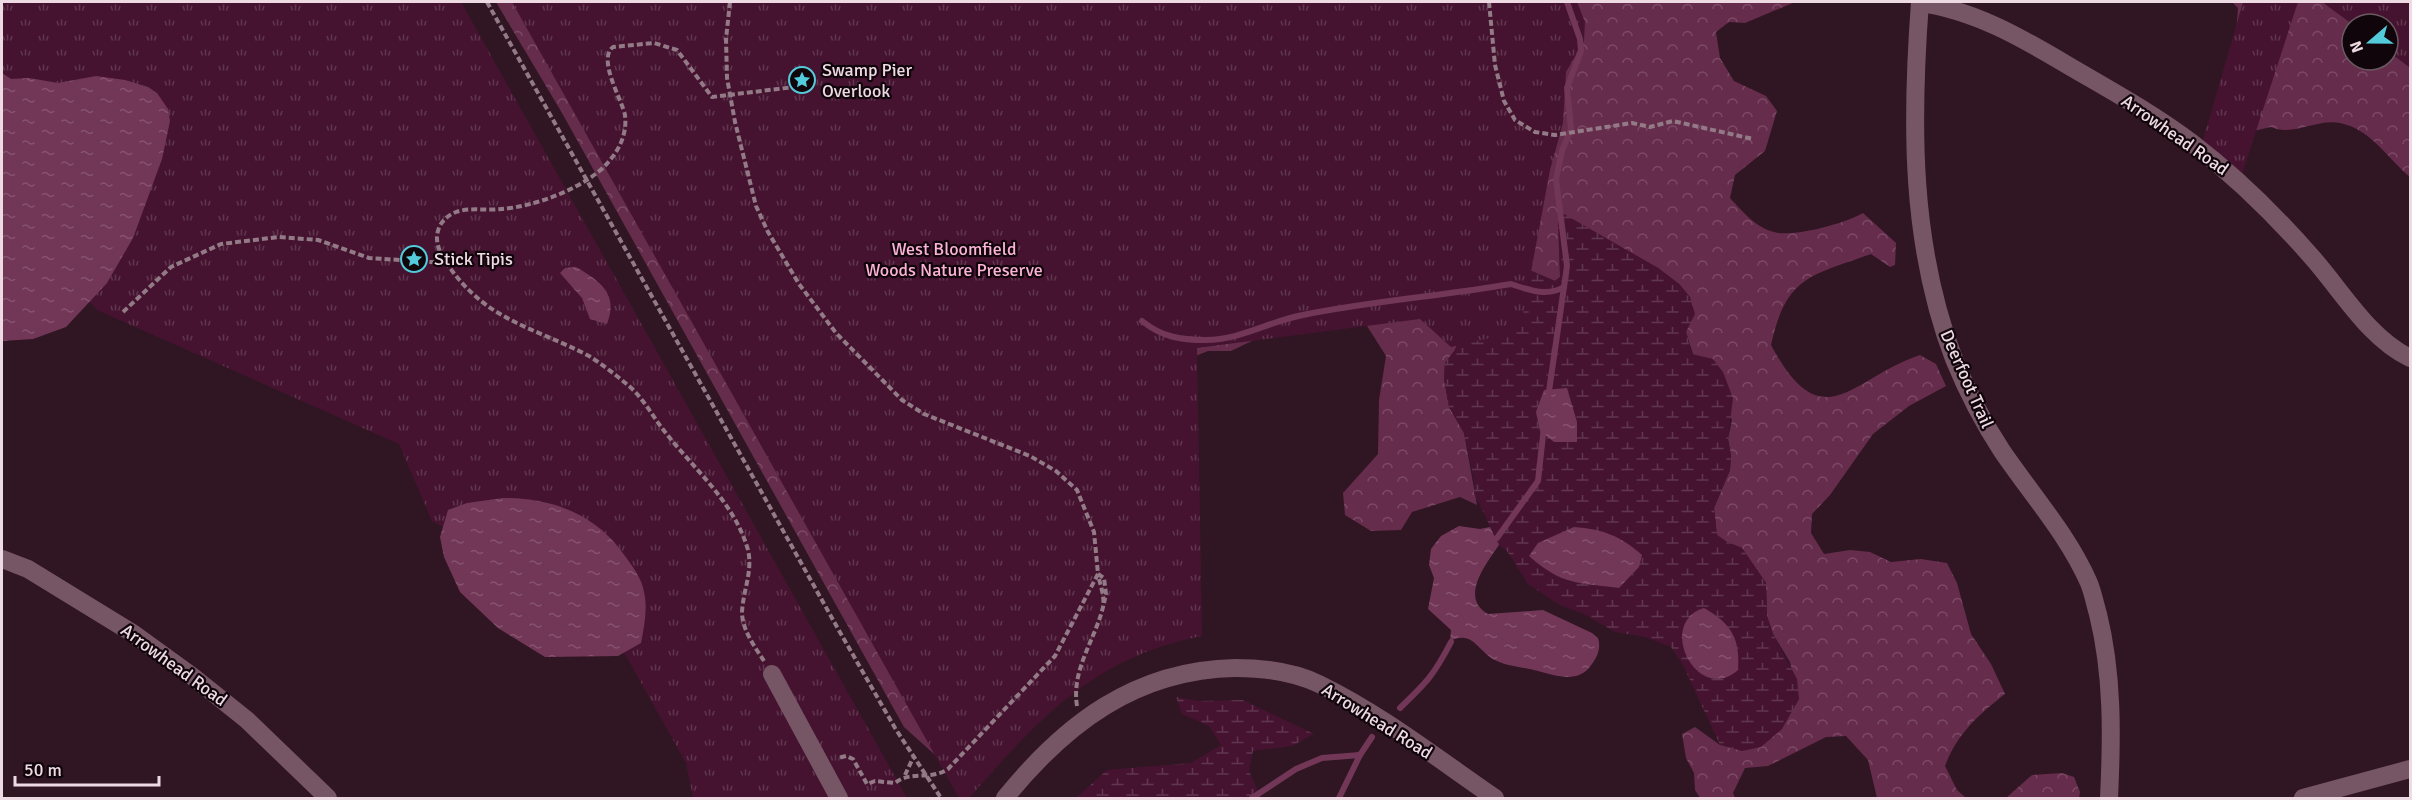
<svg xmlns="http://www.w3.org/2000/svg" width="2412" height="800" viewBox="0 0 2412 800" font-family="Signika,sans-serif">
<style>
.forest{fill:url(#forest-crowns);fill-rule:evenodd}
.wetland{fill:url(#wetland-marsh);fill-rule:evenodd}
.park{fill:url(#park-tufts)}
.water{fill:url(#water-ripples)}
.lines{fill:none;stroke-linecap:round;stroke-linejoin:round}
.stream{stroke:#723757;stroke-width:6}
.path{stroke:#927b86;stroke-width:4;stroke-dasharray:6 3;stroke-linecap:butt}
.minor{stroke:#765565;stroke-width:18}
.labels{text-anchor:middle;stroke-width:4.5;stroke-linejoin:round;paint-order:stroke}
.poi-label{font-size:18px;fill:#eedae3;stroke:#10050b;text-anchor:start}
.street-label{font-size:18px;fill:#eedae3;stroke:#10050b}
.park-label{font-size:18px;fill:#fcb2d6;stroke:#10050b}
</style>
<defs>
<pattern id="forest-crowns" width="20" height="18" patternUnits="userSpaceOnUse" patternTransform="scale(1.5)"><rect width="20" height="18" fill="#662c4c"/><path d="M2 6a3 3 0 1 1 6 0M12 15a3 3 0 1 1 6 0" fill="none" stroke="#7c4a66"/></pattern>
<pattern id="wetland-marsh" width="20" height="14" patternUnits="userSpaceOnUse" patternTransform="scale(1.5)"><rect width="20" height="14" fill="#451330"/><path d="M1 5h8M5 5V1M11 12h8M15 12V8" fill="none" stroke="#60354e"/></pattern>
<pattern id="park-tufts" width="24" height="20" patternUnits="userSpaceOnUse" patternTransform="scale(1.5)"><rect width="24" height="20" fill="#451330"/><path d="M3 7l-1-3M5 7V3M7 7l1-3M15 17l-1-3M17 17v-4M19 17l1-3" fill="none" stroke="#60354e"/></pattern>
<pattern id="water-ripples" width="26" height="14" patternUnits="userSpaceOnUse" patternTransform="scale(1.5)"><rect width="26" height="14" fill="#723757"/><path d="M2 4q2-2 4 0t4 0M15 11q2-2 4 0t4 0" fill="none" stroke="#86536f"/></pattern>
</defs>
<rect width="100%" height="100%" fill="#301523"/>
<g class="forest">
<path d="M 496,2 L 1795,2 L 1745,23 L 1729,22 L 1716,32 L 1720,58 L 1734,81 L 1766,96 L 1777,111 L 1765,151 L 1735,175 L 1730,198 C 1743,212 1755,227 1774,232 C 1793,238 1846,223 1863,213 L 1896,243 L 1895,265 L 1890,267 L 1871,254 C 1810,276 1786,276 1771,345 C 1823,442 1851,378 1920,355 L 1936,364 L 1946,386 L 1909,406 L 1873,434 L 1830,495 L 1812,514 L 1811,533 L 1824,554 L 1850,550 L 1870,552 L 1891,562 L 1921,559 L 1947,563 L 1957,583 L 1971,634 L 1991,664 L 2005,694 C 1978,715 1957,734 1945,766 L 1957,790 L 1966,798 L 1877,798 L 1868,760 L 1846,736 L 1826,737 L 1768,766 L 1745,768 L 1733,793 L 1735,798 L 1700,798 L 1695,790 L 1694,773 L 1686,758 L 1682,734 L 1695,727 L 1720,745 L 1790,713 L 1799,699 L 1790,662 L 1773,634 L 1767,616 L 1766,583 L 1742,548 L 1727,542 L 1717,535 L 1714,508 L 1730,470 L 1731,455 L 1728,439 L 1732,420 L 1693,354 L 1686,332 L 1690,297 L 1679,284 L 1658,268 L 1566,216 L 1559,216 L 1560,277 L 1555,281 L 1520,266 L 1464,326 L 1455,350 L 1445,363 L 1444,379 L 1449,407 L 1464,433 L 1477,505 L 1460,497 L 1412,512 L 1401,530 L 1371,531 L 1345,515 L 1343,493 L 1378,454 L 1379,400 L 1386,356 L 1362,318 L 1279,328 L 1231,351 L 1208,351 L 1188,359 L 1140,649 L 944,763 L 904,727 L 562,113 Z"/>
<path d="M 2232,2 L 2410,2 L 2410,177 C 2388,159 2371,129 2340,123 C 2317,118 2292,137 2271,127 L 2253,131 L 2235,48 L 2238,8 ZM 2352,24 L 2388,24 L 2388,60 L 2352,60 Z"/>
<polygon points="2062,773 2074,777 2080,792 2079,798 2006,798 2032,775"/>
</g>
<g class="wetland">
<path d="M 1564,214 L 1658,268 L 1679,284 L 1690,297 L 1695,314 L 1686,332 L 1692,354 L 1713,359 L 1723,372 L 1733,398 L 1728,439 L 1731,455 L 1730,470 L 1714,508 L 1717,535 L 1727,542 L 1742,548 L 1766,583 L 1767,616 L 1773,634 L 1797,679 L 1799,699 L 1782,729 L 1761,747 L 1742,751 L 1720,745 L 1683,665 L 1671,647 L 1645,637 L 1615,632 L 1584,614 L 1560,605 L 1528,584 L 1507,551 L 1499,545 L 1474,493 L 1474,481 L 1464,433 L 1449,407 L 1444,379 L 1445,363 L 1455,350 L 1464,326 L 1520,266 L 1555,281 L 1560,277 L 1558,225 L 1559,216 ZM 1639,567 L 1619,588 L 1566,581 Z"/>
<polygon points="1176,697 1199,701 1243,700 1314,734 1292,746 1253,751 1249,771 1261,798 1076,798 1107,770 1191,763 1221,745 1209,726 1182,714"/>
</g>
<g class="park">
<polygon points="2,2 461,2 907,798 693,798 686,763 602,613 432,521 399,444 97,310 12,221 2,215"/>
<path d="M 512,2 L 1577,2 L 1585,22 L 1584,41 L 1566,72 L 1563,123 L 1550,170 L 1520,331 L 1451,347 L 1420,319 L 1197,348 L 1202,636 C 1093,657 1039,719 969,798 L 959,798 Z"/>
<polygon points="2243,2 2298,2 2242,174 2203,140"/>
<polygon points="2322,2 2410,2 2410,68 2388,51 2388,24 2352,24"/>
</g>
<g class="water">
<polygon points="2,73 11,79 29,78 58,83 96,76 125,80 148,87 157,93 168,109 170,121 162,159 133,238 107,283 66,327 33,339 2,341"/>
<path d="M 576,267 C 600,281 619,294 607,324 L 590,319 L 582,298 L 560,273 L 565,268 Z"/>
<polygon points="1567,388 1577,422 1577,442 1554,442 1540,431 1536,412 1544,390"/>
<path d="M 503,498 C 553,498 596,514 625,556 C 633,567 642,579 644,592 C 648,609 644,627 641,643 L 618,656 L 545,657 L 498,628 L 460,592 L 444,557 L 440,537 L 448,510 L 467,503 Z"/>
<path d="M 1459,526 L 1480,529 L 1490,527 L 1499,545 C 1486,564 1459,598 1488,614 L 1543,610 L 1592,633 L 1598,638 C 1601,647 1598,656 1592,664 C 1579,684 1557,676 1538,671 C 1524,667 1510,667 1497,661 C 1478,653 1474,629 1450,641 L 1451,630 L 1428,609 L 1434,578 L 1429,565 L 1431,549 L 1441,536 Z"/>
<path d="M 1574,527 C 1602,529 1621,536 1642,555 L 1639,567 L 1619,588 C 1577,582 1563,586 1529,556 L 1538,543 Z"/>
<path d="M 1704,608 C 1732,624 1740,639 1738,670 C 1698,706 1655,623 1704,608 Z"/>
</g>
<g class="lines">
<g class="stream">
<path d="M 1142,321 C 1162,337 1180,340 1206,340 C 1240,340 1270,321 1303,315 C 1372,301 1442,296 1511,284 C 1529,290 1547,297 1564,287"/>
<polyline points="1548,398 1567,266 1556,179 1562,151 1571,129 1567,88 1581,51 1580,39 1567,2"/>
<polyline points="1497,538 1538,481 1544,426"/>
<path d="M 1400,708 C 1427,682 1434,675 1451,642"/>
<polyline points="1252,798 1296,769 1322,758 1360,755"/>
<polyline points="1339,798 1360,755 1372,737"/>
</g>
<g class="path">
<polyline points="487,2 837,627 895,728 941,798"/>
<path d="M 730,2 L 726,39 L 727,78 L 735,122 L 756,206 L 768,232 L 799,284 L 836,333 L 902,400 L 924,414 L 1030,456 L 1056,471 L 1077,490 L 1094,532 L 1098,574 L 1055,656 L 948,769 C 930,781 911,770 895,783 L 875,781 L 867,784 L 853,759 L 846,756 L 838,758"/>
<polyline points="1489,2 1495,65 1504,101 1515,120 1535,132 1555,135 1632,123 1650,127 1673,121 1753,139"/>
<polyline points="123,312 171,267 221,244 279,237 318,240 369,258 445,263"/>
<polyline points="1098,574 1104,578 1106,594 1104,603"/>
<path d="M 764,661 C 755,647 742,630 742,612 C 743,591 753,571 748,550 C 735,503 694,469 665,432 C 653,417 644,399 629,386 C 617,376 602,364 589,356 C 534,327 489,322 450,268 C 442,258 434,243 438,231 C 440,222 448,215 456,212 C 470,207 487,211 501,209 C 534,207 589,187 610,160 C 621,147 627,132 625,115 C 622,100 597,59 613,47 L 654,43 L 677,50 L 712,97 L 802,86"/>
<path d="M 1077,706 C 1071,670 1095,640 1103,607 C 1105,597 1100,584 1098,575"/>
<polyline points="905,775 913,758"/>
</g>
<g class="minor">
<path d="M 1920,2 C 1911,122 1910,244 1954,359 C 1967,391 1983,422 2002,451 C 2032,495 2068,535 2089,583 C 2093,593 2095,604 2098,614 C 2113,675 2112,736 2109,798"/>
<path d="M 1920,3 C 1974,10 2022,38 2069,66 C 2110,90 2154,114 2192,143 C 2235,176 2274,214 2310,255 C 2341,289 2367,337 2410,358"/>
<polyline points="2,559 28,569 134,634 192,676 247,720 328,798"/>
<polyline points="772,674 839,798"/>
<path d="M 1005,798 C 1065,724 1135,670 1235,668 C 1264,668 1292,671 1319,684 C 1381,714 1438,759 1495,798"/>
<polyline points="2303,798 2410,769"/>
</g>
</g>
<defs>
<symbol id="sight-ring" viewBox="-11 -11 22 22"><circle r="9.5" fill="#10050b" stroke="#53cbdb" stroke-width="1.5"/><path d="M0-6L1.8-2.2L6-1.7L2.9 1.2L3.7 5.4L0 3.3L-3.7 5.4L-2.9 1.2L-6-1.7L-1.8-2.2Z" fill="#53cbdb"/></symbol>
</defs>
<g fill-rule="evenodd">
<use href="#sight-ring" x="787" y="65" width="30" height="30"/>
<use href="#sight-ring" x="399" y="244" width="30" height="30"/>
</g>
<g class="labels">
<g class="poi-label">
<text x="822" y="76">Swamp Pier<tspan x="822" dy="21">Overlook</tspan></text>
<text x="434" y="265">Stick Tipis</text>
</g>
<g class="street-label">
<text transform="translate(2175 135) rotate(35)" y="6">Arrowhead Road</text>
<text transform="translate(1967 379) rotate(66)" y="6">Deerfoot Trail</text>
<text transform="translate(174 665) rotate(36)" y="6">Arrowhead Road</text>
<text transform="translate(1377 721) rotate(32)" y="6">Arrowhead Road</text>
</g>
<g class="park-label">
<text x="954" y="255">West Bloomfield<tspan x="954" dy="21">Woods Nature Preserve</tspan></text>
</g>
</g>
<rect width="2412" height="800" fill="none" stroke="#eedae3" stroke-width="6"/>
<g transform="translate(2370 42) rotate(250)"><circle r="28" fill="#10050b" stroke="#695a61" stroke-width="1.5"/>
<path d="M0-4.5L10 22L0 15L-10 22Z" fill="#53cbdb"/>
<text y="-9" font-size="16" font-weight="bold" text-anchor="middle" fill="#eedae3">N</text>
</g>
<path d="M15 776v9h144v-9" fill="none" stroke="#eedae3" stroke-width="3"/>
<text x="24" y="776" font-size="18" fill="#eedae3" stroke="#10050b" stroke-width="4.5" paint-order="stroke">50 m</text>
</svg>
